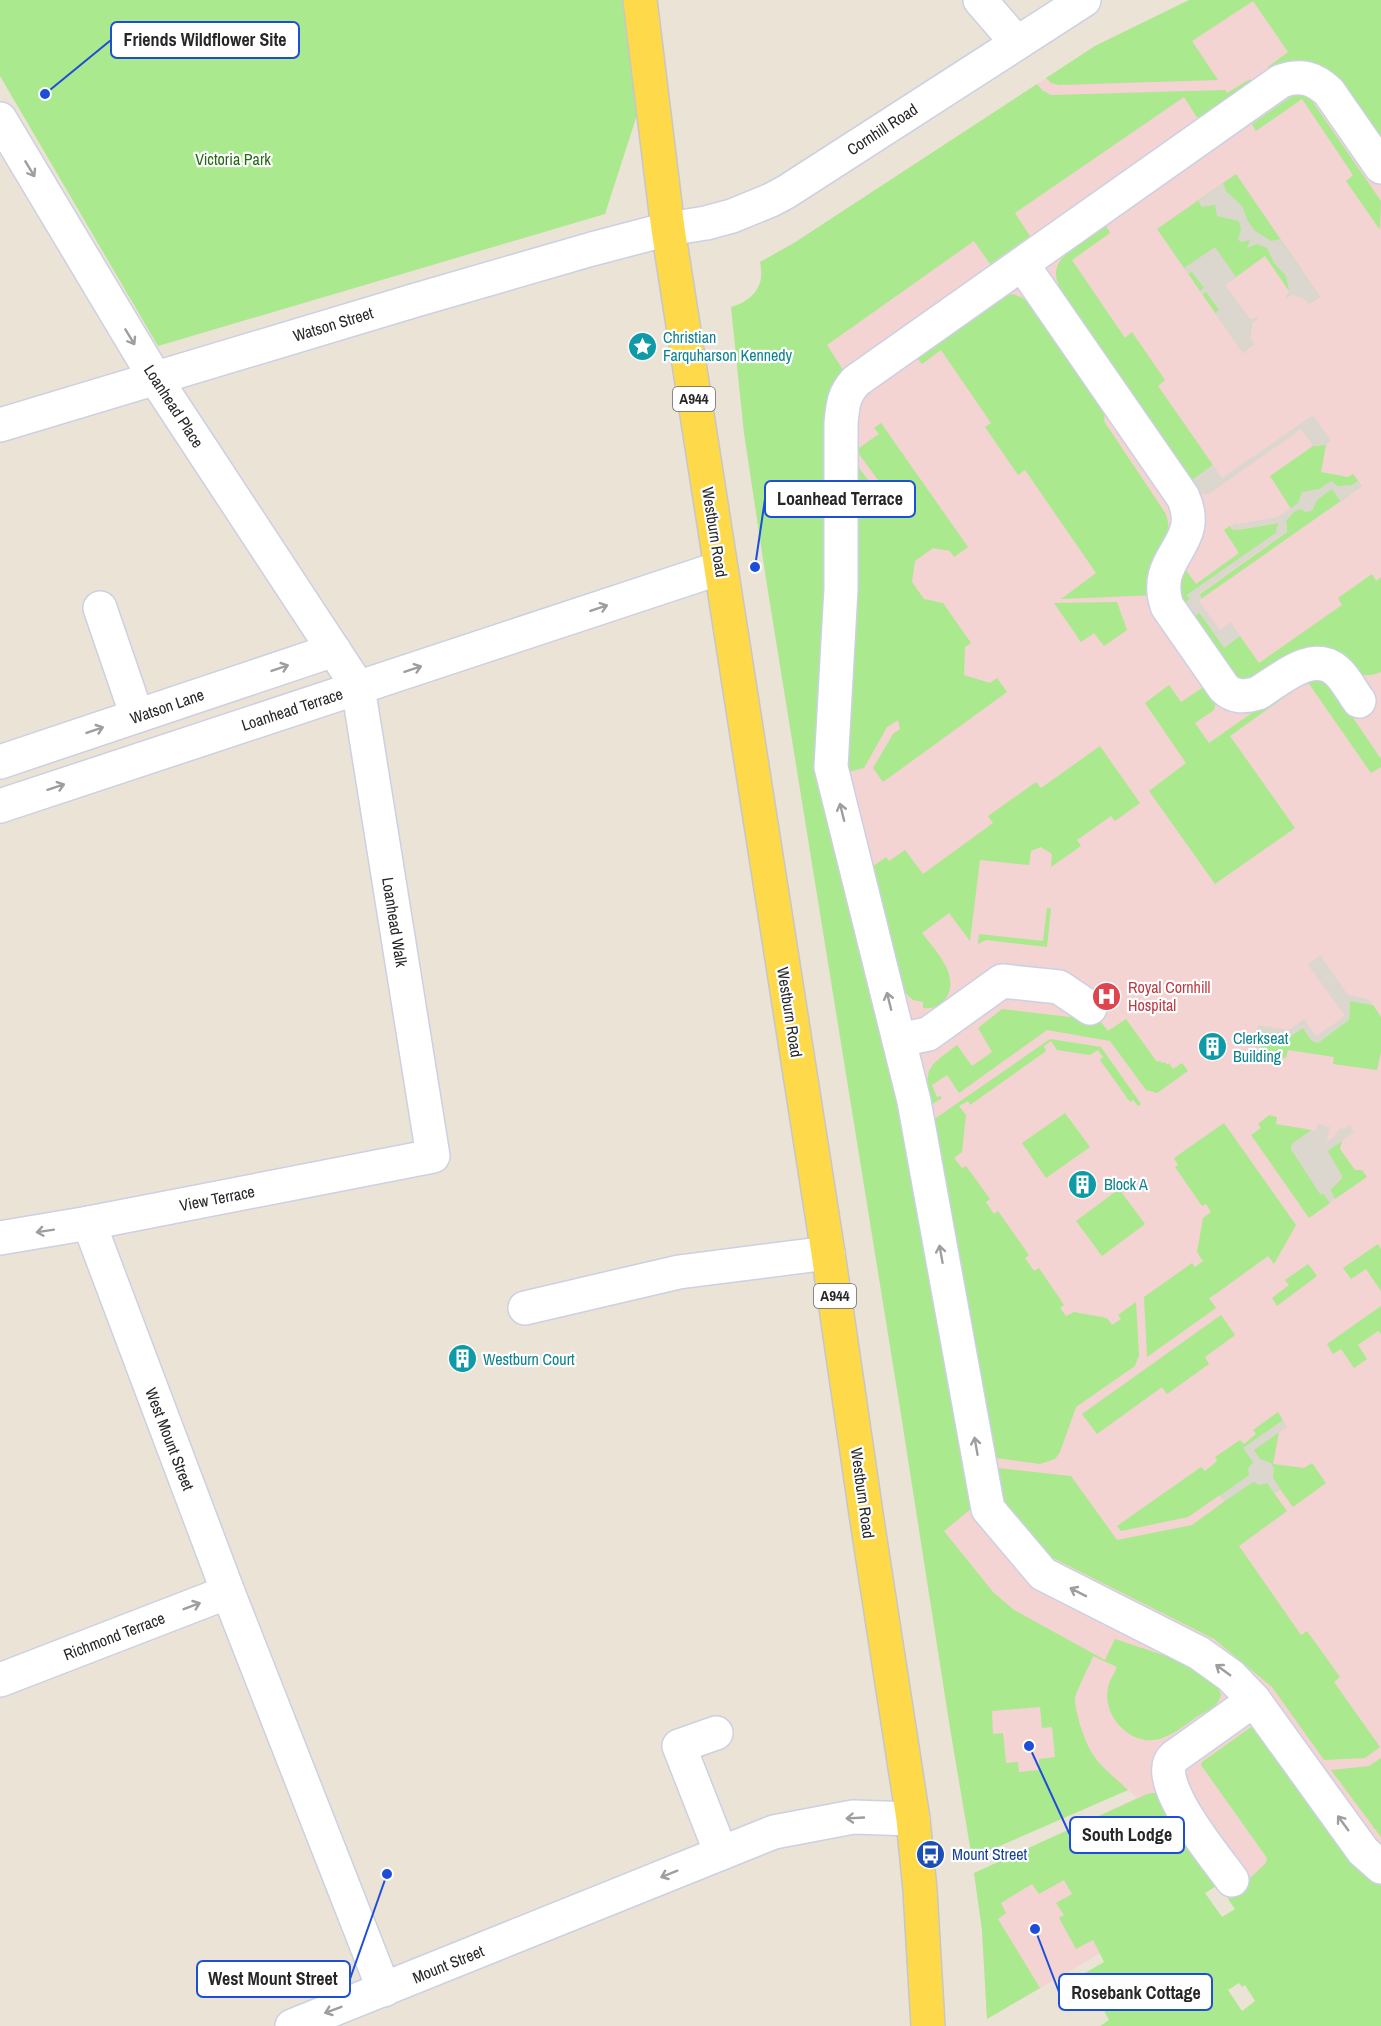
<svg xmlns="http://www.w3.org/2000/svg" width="1381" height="2026" viewBox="0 0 1381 2026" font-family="'Archivo Narrow',sans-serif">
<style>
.medical{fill:#f4d3d3}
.green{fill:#aae98d;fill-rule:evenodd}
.plaza{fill:#dbd7ce}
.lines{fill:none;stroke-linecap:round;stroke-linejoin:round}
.minor-casing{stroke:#ccd0e3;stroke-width:36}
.major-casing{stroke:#c7c7c7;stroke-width:36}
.minor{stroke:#fff;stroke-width:33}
.major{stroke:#fed94a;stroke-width:33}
.oneway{stroke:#9e9e9e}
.labels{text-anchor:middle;stroke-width:4.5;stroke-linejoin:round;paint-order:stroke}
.shield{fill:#fff;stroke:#686868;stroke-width:1.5}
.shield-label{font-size:15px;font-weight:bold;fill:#272727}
.street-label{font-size:16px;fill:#272727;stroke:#fff}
.park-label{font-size:16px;fill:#226a12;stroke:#fff}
.culture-label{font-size:16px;fill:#0d838f;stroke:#fff;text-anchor:start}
.health-label{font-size:16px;fill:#be3a42;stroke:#fff;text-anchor:start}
.transit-label{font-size:16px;fill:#164399;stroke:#fff;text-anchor:start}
.leader{fill:none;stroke:#1d4ed8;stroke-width:2}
.callout-dot{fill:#1d4ed8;stroke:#fff;stroke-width:2}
.callout{fill:#fff;stroke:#1d4ed8;stroke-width:2}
.callout-label{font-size:18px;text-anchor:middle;font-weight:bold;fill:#272727}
</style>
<rect width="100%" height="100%" fill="#ece3d7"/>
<polygon class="medical" points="1189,0 1381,0 1381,2026 1320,2026 1218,1885 987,2019 982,1930 974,1873 1137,1798 1128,1790 972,1858 950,1728 900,1408 767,585 744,433 731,307 744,303 756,293 761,283 760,262 794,243 1095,46"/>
<g class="green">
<polygon points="0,0 622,0 637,115 605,214 158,346 0,76"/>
<polygon points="1189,0 1381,0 1381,147 1334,79 1268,70 1268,67 1288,52 1253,1 1192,41 1218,80 1059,85 1051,83 1046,78 1095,46"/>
<path d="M 1250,79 L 1252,82 L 1200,119 L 1196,116 L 1184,97 L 1015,213 L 1030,236 L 990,264 L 974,241 L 827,345 L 845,373 L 821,757 L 903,1104 L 977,1504 L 944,1531 L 993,1592 L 1014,1610 L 1105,1660 L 1115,1639 L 1193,1665 L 1218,1686 L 1221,1695 C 1219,1706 1207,1711 1198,1716 C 1185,1725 1169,1739 1153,1740 C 1128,1743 1102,1714 1108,1688 C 1109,1681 1114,1674 1117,1667 L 1093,1656 C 1090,1665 1075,1693 1075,1699 C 1075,1713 1085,1742 1092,1753 C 1099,1766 1118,1780 1128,1790 L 972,1858 L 950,1728 L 900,1408 L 767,585 L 744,433 L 731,307 C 753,301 766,285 760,262 L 794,243 L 1037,84 L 1042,90 L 1051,95 L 1225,90 L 1227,93 ZM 1040,1707 L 1042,1728 L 1052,1727 L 1055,1757 L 1039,1759 L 1039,1770 L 1019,1772 L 1018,1762 L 1006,1763 L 1003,1733 L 993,1734 L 992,1711 Z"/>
<polygon points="1296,93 1308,95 1381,201 1380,230 1346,181 1353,175 1302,99 1256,131 1252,124"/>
<polygon points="1236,174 1320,297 1309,304 1305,299 1292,294 1286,298 1289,291 1265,256 1225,285 1250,320 1258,318 1252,323 1250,338 1254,344 1243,353 1157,229"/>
<path d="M 1106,226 L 1110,233 L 1072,260 L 1125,338 L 1132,332 L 1165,380 L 1158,386 L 1213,465 L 1188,483 L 1054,289 L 1059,285 C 1044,258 1087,239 1106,226 Z"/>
<path d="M 1013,294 L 1023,298 L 1030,305 L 1034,303 L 1105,411 L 1104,421 L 1166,514 C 1174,539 1161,570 1155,595 L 1061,599 L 1096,573 L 1025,470 L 1018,475 L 985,427 L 991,423 L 941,350 L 922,364 L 916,357 L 1002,297 Z"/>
<polygon points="881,423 968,547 954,557 950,551 933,548 915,561 912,582 924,599 943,603 971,643 965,647 964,675 990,683 997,678 1007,692 883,782 873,768 893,734 900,729 898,720 887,727 864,768 848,772 846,755 857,465 885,503 892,499 856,450 879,434 874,428"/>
<polygon points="1326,445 1321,472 1348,477 1353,474 1362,486 1201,599 1200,594 1287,532 1286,521 1293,512 1270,476 1313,446"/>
<polygon points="1279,523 1276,533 1187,595 1190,599 1185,603 1177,591 1180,562 1196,584 1239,553 1224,530 1230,526 1232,529 1237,530"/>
<polygon points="1372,574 1376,581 1381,577 1381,672 1372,675 1264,678 1243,681 1235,675 1194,616 1199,612 1224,647 1240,636 1259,663 1342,605 1338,598"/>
<polygon points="1117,602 1127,630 1104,646 1094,633 1081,642 1054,603"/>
<polygon points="1307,674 1326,678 1381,759 1381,767 1371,773 1307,681 1230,736 1295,828 1215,884 1149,791 1186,763 1145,703 1169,685 1181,702 1211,682 1216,701 1214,710 1195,723 1209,743"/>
<path d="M 1100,746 L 1140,803 L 1115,821 L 1111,816 L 1077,840 L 1081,846 L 1051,867 L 1052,854 L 1041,847 L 1031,851 L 1029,865 L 980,860 L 970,941 L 949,913 L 922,933 C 935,950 963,978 944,1001 C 938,1007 931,1009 923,1008 L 923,1002 L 913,1000 L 904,992 L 872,867 L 886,857 L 889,861 L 905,850 L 923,874 L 993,823 L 988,816 L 1036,782 L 1041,788 Z"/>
<polygon points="1047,908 1051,908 1047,947 986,940 978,944 979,934 1043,941"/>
<polygon points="1350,1001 1373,1005 1381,1017 1381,1052 1377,1070 1333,1064 1334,1057 1288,1050 1286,1058 1259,1054 1263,1032 1290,1036 1303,1028 1312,1041 1349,1020"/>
<path d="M 1002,1009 L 1096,1020 L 1100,1021 L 1108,1031 L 1126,1019 L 1157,1062 L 1160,1061 L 1162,1063 L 1165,1062 L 1167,1065 L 1169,1063 L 1173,1069 L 1182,1063 L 1188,1071 L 1157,1093 L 1146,1090 L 1110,1041 L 1047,1030 L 959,1093 L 947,1075 L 932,1085 L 937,1097 L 940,1096 L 942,1098 L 931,1105 C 923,1067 928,1067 957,1045 L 972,1066 L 992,1052 L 978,1028 Z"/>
<polygon points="1050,1039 1101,1047 1141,1104 1138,1106 1133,1100 1130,1102 1100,1060 1103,1057 1098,1050 1090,1055 1057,1050 1051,1041 1044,1046 1046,1051 970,1105 968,1101 959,1106 966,1115 962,1152 954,1158 962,1168 966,1166 990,1199 986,1202 994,1214 998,1211 1029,1255 1025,1258 1034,1271 1039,1268 1064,1305 1060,1308 1066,1316 1074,1312 1107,1318 1112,1325 1121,1319 1118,1315 1136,1302 1139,1355 1135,1366 1076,1407 1060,1452 1055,1459 1040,1464 996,1458 933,1120"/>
<polygon points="1065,1113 1090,1147 1046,1178 1022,1143"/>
<polygon points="1269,1115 1277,1117 1276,1124 1312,1130 1292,1144 1291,1149 1320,1193 1324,1194 1330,1203 1309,1218 1251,1135 1261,1128 1258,1124"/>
<polygon points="1224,1123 1296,1225 1274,1264 1268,1256 1217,1293 1209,1298 1216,1308 1147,1357 1144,1297 1192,1263 1195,1267 1203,1261 1197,1252 1203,1218 1211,1212 1206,1204 1202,1206 1175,1167 1178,1165 1174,1158"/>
<polygon points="1342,1141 1340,1149 1355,1170 1362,1170 1367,1177 1335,1199 1330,1190 1342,1178 1327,1151"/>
<polygon points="1119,1189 1145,1224 1102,1256 1076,1221"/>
<polygon points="1378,1244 1381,1249 1381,1291 1366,1269 1351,1279 1343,1268"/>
<polygon points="1308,1264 1317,1276 1277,1306 1272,1298 1289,1285 1285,1280"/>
<polygon points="1381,1306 1381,1334 1378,1331 1358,1345 1367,1359 1354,1368 1341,1349 1333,1354 1327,1344"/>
<polygon points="1221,1315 1235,1335 1205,1357 1209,1364 1167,1394 1162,1387 1097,1434 1082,1414"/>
<polygon points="1278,1412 1287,1427 1279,1432 1273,1464 1304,1468 1312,1463 1326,1483 1293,1507 1280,1489 1274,1493 1287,1511 1239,1546 1301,1635 1307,1631 1340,1677 1334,1682 1380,1747 1365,1758 1324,1760 1272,1687 1214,1639 1049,1556 1005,1503 998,1468 1071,1476 1117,1540 1192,1525 1225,1501 1220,1495 1188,1517 1121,1531 1117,1526 1201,1467 1205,1471 1217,1461 1215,1457 1240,1440 1244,1444 1256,1434 1253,1430"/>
<path d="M 1251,1727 L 1257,1734 L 1354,1867 L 1364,1875 L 1381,1884 L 1381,2026 L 1100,2026 L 1109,2020 L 1102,2007 L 1112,2000 L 1101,1979 L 1092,1984 L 1085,1973 L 1104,1962 L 1093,1940 L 1076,1949 L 1059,1918 L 1064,1915 L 1056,1903 L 1072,1894 L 1064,1880 L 1039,1894 L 1032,1884 L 1001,1903 L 1006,1913 L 998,1919 L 1040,1988 L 987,2019 L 982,1930 L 974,1873 L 1145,1795 C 1157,1790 1161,1795 1169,1802 L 1162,1808 L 1218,1885 L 1205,1893 L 1222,1917 L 1235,1909 L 1228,1899 L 1266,1863 L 1267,1858 L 1201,1765 L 1202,1762 ZM 1239,1983 L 1242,1987 L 1245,1985 L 1255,2001 L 1242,2011 L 1228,1990 Z"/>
<polygon points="1381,1758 1381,1837 1331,1770 1369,1766"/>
</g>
<g class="plaza">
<polygon points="1223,183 1226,191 1242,206 1248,221 1254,230 1271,241 1280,239 1320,297 1309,304 1305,299 1292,294 1286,298 1289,291 1286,276 1274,263 1267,248 1257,244 1247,248 1250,240 1241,242 1238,240 1241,229 1239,221 1217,216 1215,205 1202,207 1198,201"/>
<polygon points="1215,247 1236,277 1225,285 1250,320 1258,318 1252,323 1250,338 1254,344 1243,353 1215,313 1219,310 1206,292 1202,295 1200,291 1204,288 1192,272 1188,274 1184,268"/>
<polygon points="1313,415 1331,441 1326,445 1313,446 1301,429 1209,494 1197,494 1188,483 1213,465 1222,478"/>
<polygon points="1331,481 1338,486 1352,485 1358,481 1362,486 1340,501 1332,489 1317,500 1312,511 1306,512 1299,509 1293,513 1286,521 1287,531 1200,593 1201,599 1199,601 1220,630 1231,622 1240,636 1224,648 1200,613 1194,616 1185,603 1190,599 1187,595 1276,533 1277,526 1280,525 1279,523 1235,530 1230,526 1236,523 1239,524 1278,517 1298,503 1302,492 1319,489"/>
<polygon points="1320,955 1348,995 1368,999 1373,1005 1350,1001 1349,1020 1318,1043 1312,1041 1303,1028 1291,1036 1263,1032 1259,1054 1253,1053 1258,1025 1289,1030 1304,1019 1316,1036 1345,1016 1308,965"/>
<polygon points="1318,1124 1330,1127 1327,1139 1328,1141 1334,1137 1340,1128 1344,1129 1350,1125 1354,1132 1328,1151 1342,1176 1330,1190 1335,1199 1330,1203 1324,1194 1320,1194 1291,1149 1293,1143 1312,1130 1316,1131"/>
<polygon points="1283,1420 1287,1427 1254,1450 1260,1459 1271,1463 1274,1469 1273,1478 1280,1488 1274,1493 1267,1483 1260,1485 1253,1482 1225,1501 1221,1495 1249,1475 1248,1469 1253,1462 1243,1448"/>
</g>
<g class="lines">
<defs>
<g id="minor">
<polyline points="980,0 1017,43"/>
<polyline points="0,119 155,378 358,687 433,1156 89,1223 0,1238"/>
<path d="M 1381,167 L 1329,92 C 1314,78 1301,74 1281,81 L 856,381 C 843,395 843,405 841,423 L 841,589 L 831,767 L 914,1101 L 988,1509 L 1043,1574 L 1199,1653 L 1231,1676 L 1254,1700 L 1363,1851 L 1381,1867"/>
<path d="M 1022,264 L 1183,497 C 1205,545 1150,556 1167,606 L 1224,688 C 1234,698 1245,697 1258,693 C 1280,680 1313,649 1337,671 C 1346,679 1352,692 1359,701"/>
<polyline points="0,425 416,300 592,249 668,229 706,223 732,216 771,200 786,192 1084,0"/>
<polyline points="100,608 137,716"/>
<polyline points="0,762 334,650"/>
<polyline points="0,806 720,568"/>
<polyline points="899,1040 928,1034 1002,981 1059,987 1090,1008"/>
<polyline points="89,1223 228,1592 384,1990"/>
<polyline points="525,1308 679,1272 828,1253"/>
<polyline points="0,1680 228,1592"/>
<polyline points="716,1733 679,1746 721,1853"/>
<path d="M 1232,1880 C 1218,1860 1149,1779 1174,1757 L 1254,1700"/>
<polyline points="292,2026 774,1832 853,1817 913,1819"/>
</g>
<polyline id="major" points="640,0 668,229 828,1253 868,1527 913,1819 920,1890 928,2026"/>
</defs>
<use href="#minor" class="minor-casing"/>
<use href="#major" class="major-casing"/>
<use href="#minor" class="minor"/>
<use href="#major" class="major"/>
</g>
<defs><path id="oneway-shaft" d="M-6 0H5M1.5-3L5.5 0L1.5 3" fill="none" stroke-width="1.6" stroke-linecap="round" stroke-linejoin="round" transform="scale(1.5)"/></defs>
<g class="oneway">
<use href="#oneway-shaft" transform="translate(30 169) rotate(59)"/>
<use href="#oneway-shaft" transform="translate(130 337) rotate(59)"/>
<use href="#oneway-shaft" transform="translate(599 608) rotate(-18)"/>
<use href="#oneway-shaft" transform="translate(280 668) rotate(-19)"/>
<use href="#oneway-shaft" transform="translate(413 669) rotate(-18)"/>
<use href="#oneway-shaft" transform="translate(95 730) rotate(-19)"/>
<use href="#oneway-shaft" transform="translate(56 787) rotate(-18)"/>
<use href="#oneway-shaft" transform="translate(842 812) rotate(-104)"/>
<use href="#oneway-shaft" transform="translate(889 1001) rotate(-104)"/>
<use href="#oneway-shaft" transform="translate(45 1231) rotate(171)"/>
<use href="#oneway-shaft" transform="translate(941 1254) rotate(-100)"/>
<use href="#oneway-shaft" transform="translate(976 1446) rotate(-100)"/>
<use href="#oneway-shaft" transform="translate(1078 1592) rotate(-153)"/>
<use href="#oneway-shaft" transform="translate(192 1606) rotate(-21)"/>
<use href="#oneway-shaft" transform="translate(1223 1670) rotate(-144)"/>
<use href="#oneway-shaft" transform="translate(855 1818) rotate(177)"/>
<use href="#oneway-shaft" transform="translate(1343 1823) rotate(-126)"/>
<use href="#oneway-shaft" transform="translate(669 1874) rotate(158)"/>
<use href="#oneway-shaft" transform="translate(333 2010) rotate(159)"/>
</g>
<defs>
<symbol id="sight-disc" viewBox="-11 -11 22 22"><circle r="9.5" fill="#0f9aa8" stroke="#fff"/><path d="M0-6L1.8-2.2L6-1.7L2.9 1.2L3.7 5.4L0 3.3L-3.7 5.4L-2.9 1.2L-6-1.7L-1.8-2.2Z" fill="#fff"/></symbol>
<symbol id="hospital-disc" viewBox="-11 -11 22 22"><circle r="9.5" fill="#e0444e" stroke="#fff"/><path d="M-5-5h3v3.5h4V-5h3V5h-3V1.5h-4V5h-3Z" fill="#fff"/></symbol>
<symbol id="building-disc" viewBox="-11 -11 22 22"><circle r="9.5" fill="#0f9aa8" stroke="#fff"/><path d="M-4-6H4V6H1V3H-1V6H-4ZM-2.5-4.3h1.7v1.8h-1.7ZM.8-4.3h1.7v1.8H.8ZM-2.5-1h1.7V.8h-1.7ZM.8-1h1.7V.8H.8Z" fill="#fff"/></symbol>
<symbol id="bus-disc" viewBox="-11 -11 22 22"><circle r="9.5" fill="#1a4fb4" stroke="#fff"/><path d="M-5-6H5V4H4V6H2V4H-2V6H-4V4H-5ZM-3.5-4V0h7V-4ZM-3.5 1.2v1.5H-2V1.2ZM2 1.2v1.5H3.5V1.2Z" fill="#fff"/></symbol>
</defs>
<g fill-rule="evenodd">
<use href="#sight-disc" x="626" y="330" width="33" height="33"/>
<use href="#hospital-disc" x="1090" y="980" width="33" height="33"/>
<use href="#building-disc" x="1196" y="1030" width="33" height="33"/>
<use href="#building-disc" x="1066" y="1168" width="33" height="33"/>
<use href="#building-disc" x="446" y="1342" width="33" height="33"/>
<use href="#bus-disc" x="914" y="1838" width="33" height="33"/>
</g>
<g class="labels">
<g class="shield">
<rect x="673" y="387" width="42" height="24" rx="4.5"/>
<rect x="814" y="1284" width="42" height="24" rx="4.5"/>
</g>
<g class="shield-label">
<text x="694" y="404">A944</text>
<text x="835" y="1301">A944</text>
</g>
<g class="street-label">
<text transform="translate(882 129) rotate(-33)" y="6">Cornhill Road</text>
<text transform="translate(333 324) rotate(-17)" y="6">Watson Street</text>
<text transform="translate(174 406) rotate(57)" y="6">Loanhead Place</text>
<text transform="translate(715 532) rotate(81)" y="6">Westburn Road</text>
<text transform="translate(167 706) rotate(-19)" y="6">Watson Lane</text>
<text transform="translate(292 709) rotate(-18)" y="6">Loanhead Terrace</text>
<text transform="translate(395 922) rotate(81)" y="6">Loanhead Walk</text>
<text transform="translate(790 1012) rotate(81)" y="6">Westburn Road</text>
<text transform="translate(217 1198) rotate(-11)" y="6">View Terrace</text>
<text transform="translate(170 1439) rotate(69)" y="6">West Mount Street</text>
<text transform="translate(863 1493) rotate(82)" y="6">Westburn Road</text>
<text transform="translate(114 1636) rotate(-21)" y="6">Richmond Terrace</text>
<text transform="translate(448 1964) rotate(-22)" y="6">Mount Street</text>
</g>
<g class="park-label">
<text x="233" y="165">Victoria Park</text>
</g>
<g class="culture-label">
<text x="663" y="343">Christian<tspan x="663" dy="18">Farquharson Kennedy</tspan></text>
<text x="1233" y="1044">Clerkseat<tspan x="1233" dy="18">Building</tspan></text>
<text x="1104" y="1190">Block A</text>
<text x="483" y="1365">Westburn Court</text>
</g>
<g class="health-label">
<text x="1128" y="993">Royal Cornhill<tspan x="1128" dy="18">Hospital</tspan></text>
</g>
<g class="transit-label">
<text x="952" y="1860">Mount Street</text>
</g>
</g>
<path class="leader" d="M45 94L111 40M755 567L765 499M1029 1746L1070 1835M387 1874L350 1979M1035 1929L1059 1992"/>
<g class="callout-dot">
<circle cx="45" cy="94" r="6"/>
<circle cx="755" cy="567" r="6"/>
<circle cx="1029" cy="1746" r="6"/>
<circle cx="387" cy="1874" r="6"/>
<circle cx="1035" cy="1929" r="6"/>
</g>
<g class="callout">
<rect x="111" y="22" width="188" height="36" rx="6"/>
<rect x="765" y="481" width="150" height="36" rx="6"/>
<rect x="1070" y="1817" width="114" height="36" rx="6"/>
<rect x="197" y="1961" width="153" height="36" rx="6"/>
<rect x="1059" y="1974" width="153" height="36" rx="6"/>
</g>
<g class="callout-label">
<text x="205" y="46">Friends Wildflower Site</text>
<text x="840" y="505">Loanhead Terrace</text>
<text x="1127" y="1841">South Lodge</text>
<text x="273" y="1985">West Mount Street</text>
<text x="1136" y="1999">Rosebank Cottage</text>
</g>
</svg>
